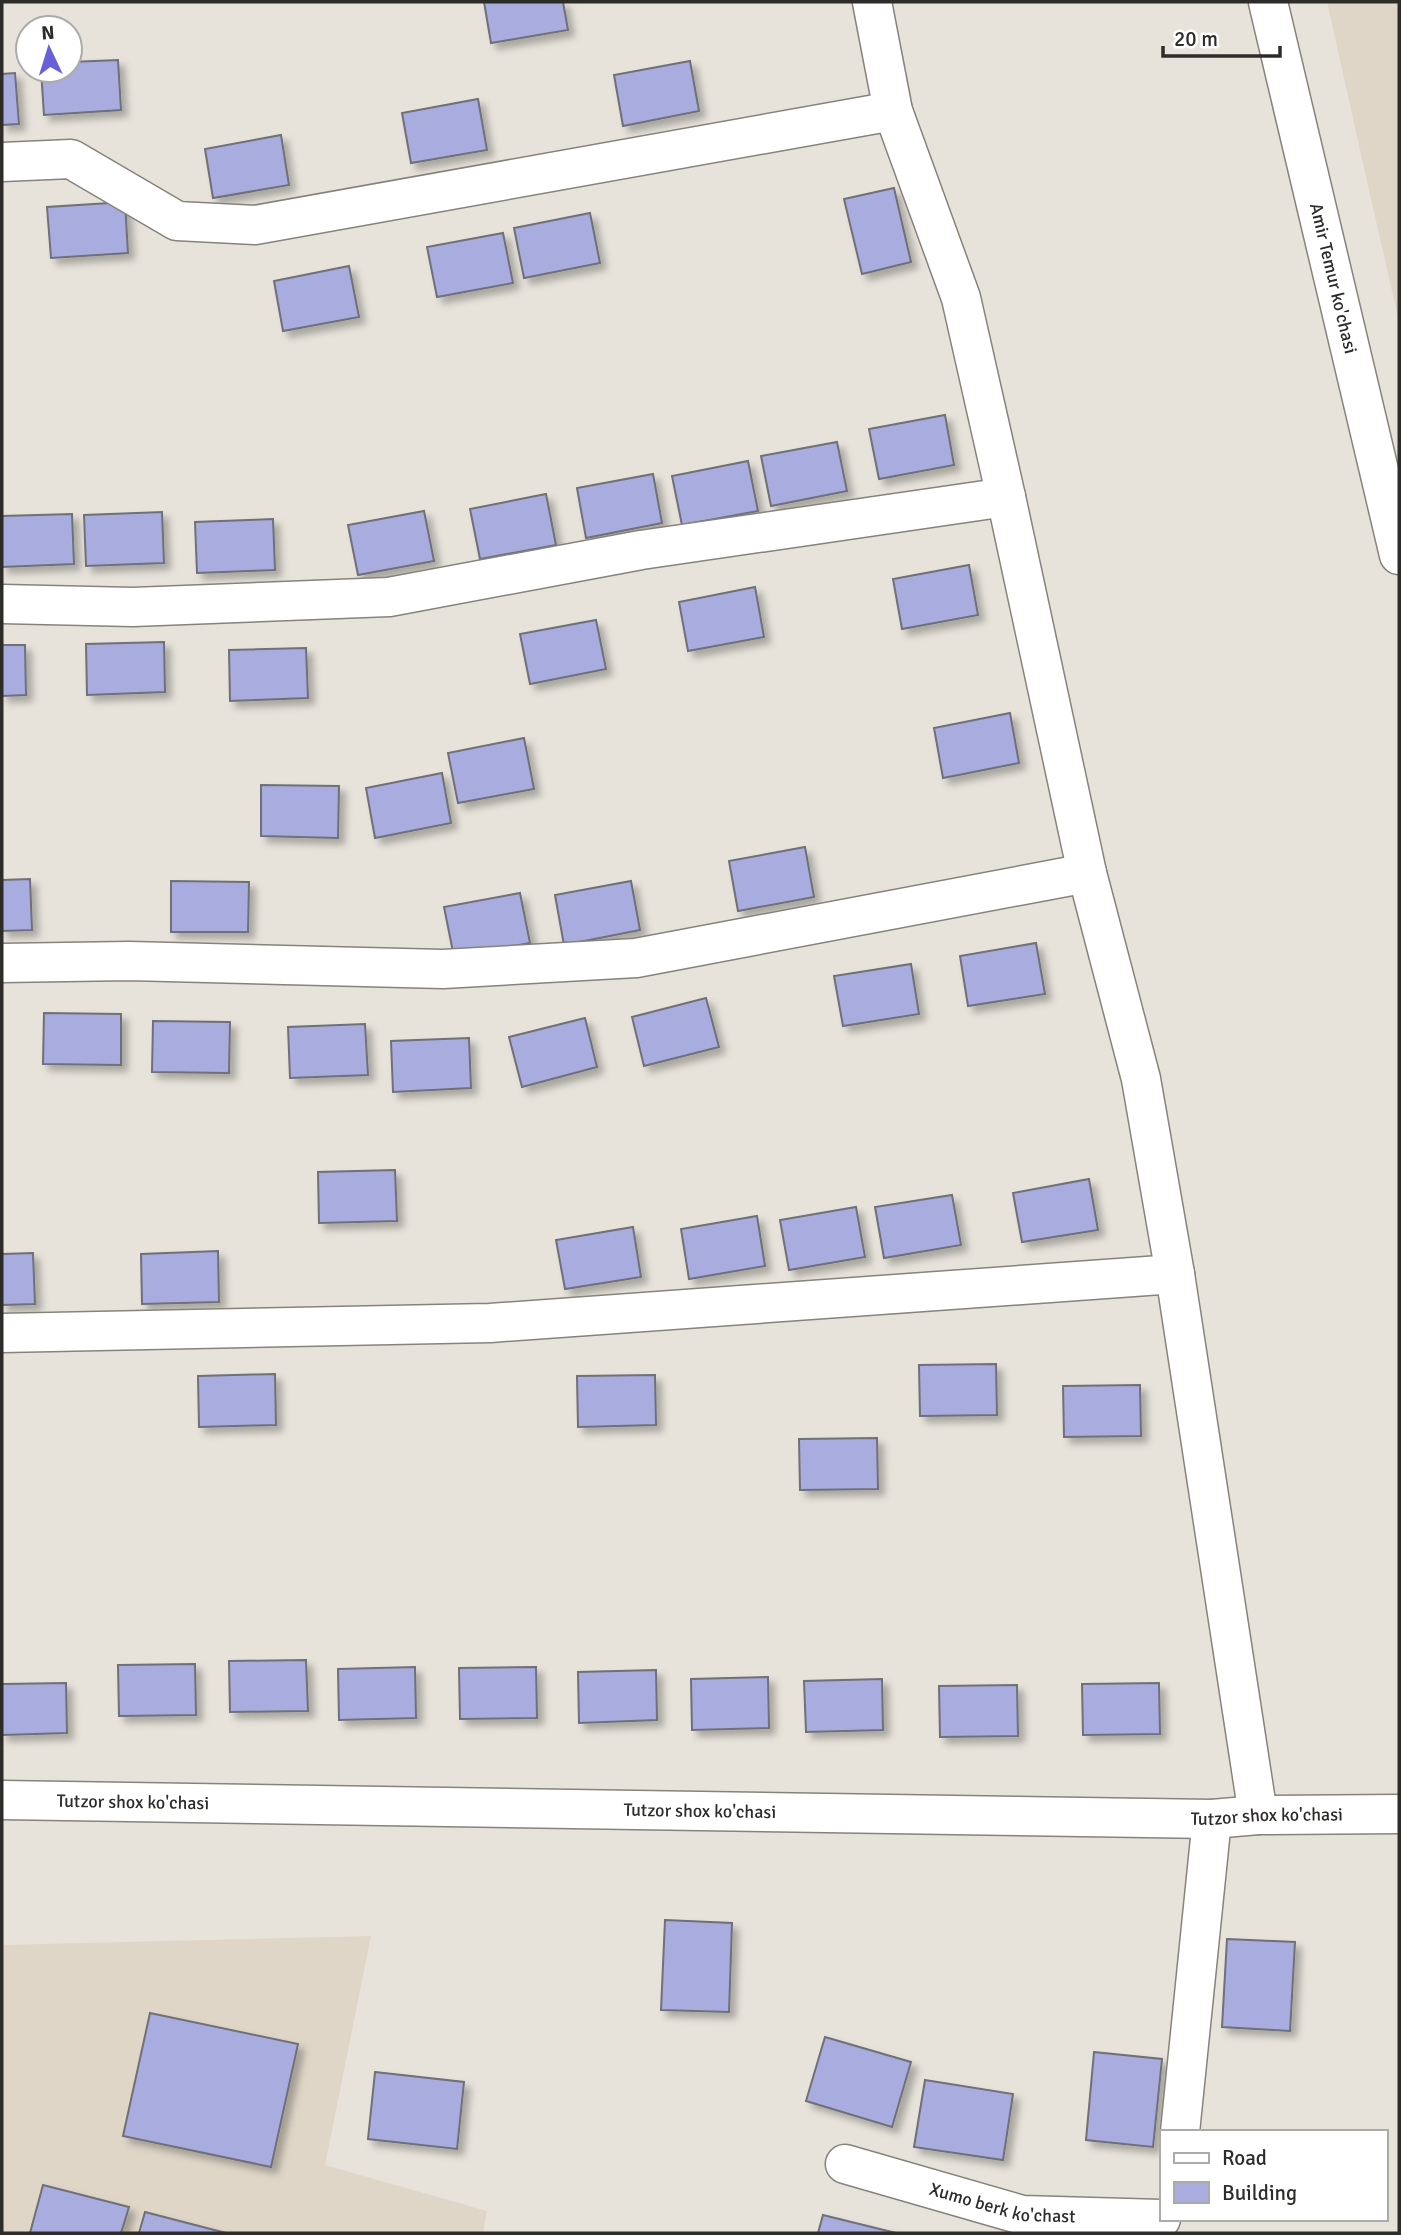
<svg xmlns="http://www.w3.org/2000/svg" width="1401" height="2235" viewBox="0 0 1401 2235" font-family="Signika,sans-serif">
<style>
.built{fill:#dfd6c8}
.building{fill:#a9acdf;stroke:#6f7078;stroke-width:2;filter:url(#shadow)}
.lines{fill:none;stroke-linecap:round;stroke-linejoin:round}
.minor-casing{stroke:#87837c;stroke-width:41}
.minor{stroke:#fff;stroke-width:38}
.labels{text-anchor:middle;stroke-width:7;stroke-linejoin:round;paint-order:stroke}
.street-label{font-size:18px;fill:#2e2c29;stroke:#fff}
</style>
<defs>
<filter id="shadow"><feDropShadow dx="6" dy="6" stdDeviation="3.5" flood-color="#0004"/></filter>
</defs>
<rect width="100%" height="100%" fill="#e7e3db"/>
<g class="built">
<polygon points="1327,2 1399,2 1399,322 1369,190"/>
<polygon points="371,1936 325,2165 487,2211 483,2233 2,2233 2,1945"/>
</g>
<g class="building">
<polygon points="484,2 563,2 568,30 491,43"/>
<polygon points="118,60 121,110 44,115 41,70 70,70 70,62"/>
<polygon points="690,61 699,111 623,126 614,75"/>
<polygon points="15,73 19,124 2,125 2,74"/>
<polygon points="478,99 487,150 411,163 402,113"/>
<polygon points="281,135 289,185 213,198 205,149"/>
<polygon points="894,188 911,262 862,274 844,199"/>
<polygon points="125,202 128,253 51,258 47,207"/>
<polygon points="590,213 600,263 524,278 514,228"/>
<polygon points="503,233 513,283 437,297 427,247"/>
<polygon points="349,266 359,317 283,331 274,281"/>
<polygon points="945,415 954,465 879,479 869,429"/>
<polygon points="837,442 847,491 771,506 761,456"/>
<polygon points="748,461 758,511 682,525 672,476"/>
<polygon points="653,474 662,523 586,538 577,488"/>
<polygon points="546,494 556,545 480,559 470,509"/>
<polygon points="424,511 434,561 358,575 348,525"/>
<polygon points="162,512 164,563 86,566 84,515"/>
<polygon points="72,514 74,564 2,567 2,516"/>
<polygon points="273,519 275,570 197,573 195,522"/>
<polygon points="969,565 978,615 902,629 893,579"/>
<polygon points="755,587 764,637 688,651 679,602"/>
<polygon points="596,620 606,669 530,684 520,634"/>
<polygon points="164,642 165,692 87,695 86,644"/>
<polygon points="2,645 25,645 26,695 2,696"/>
<polygon points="306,648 308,698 230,701 229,650"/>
<polygon points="1010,713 1019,763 943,778 934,728"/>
<polygon points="524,738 534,789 458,803 448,753"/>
<polygon points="442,773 451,823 375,838 366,788"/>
<polygon points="261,785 339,786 338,838 261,836"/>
<polygon points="805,847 814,897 738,911 729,861"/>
<polygon points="30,879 32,930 2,931 2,880"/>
<polygon points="171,881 249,882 248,932 171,932"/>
<polygon points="631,881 640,930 564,945 555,895"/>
<polygon points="520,893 530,943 454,957 444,907"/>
<polygon points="1036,943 1045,994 968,1006 960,956"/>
<polygon points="911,964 919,1014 843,1026 834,976"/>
<polygon points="706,998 719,1047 644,1066 632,1017"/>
<polygon points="44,1013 121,1014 121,1065 43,1064"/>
<polygon points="585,1018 597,1067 522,1087 509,1037"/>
<polygon points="153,1021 230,1022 229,1073 152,1072"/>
<polygon points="365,1024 368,1075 290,1078 288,1027"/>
<polygon points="469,1038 471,1088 393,1092 391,1041"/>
<polygon points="395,1170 397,1221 319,1223 318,1172"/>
<polygon points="1089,1179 1098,1230 1022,1242 1013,1193"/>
<polygon points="952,1195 961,1245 884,1258 875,1207"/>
<polygon points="856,1207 865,1257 789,1270 780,1220"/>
<polygon points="757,1216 765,1266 689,1279 681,1229"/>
<polygon points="633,1227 641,1277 565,1289 556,1240"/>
<polygon points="218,1251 219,1302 142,1304 141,1254"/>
<polygon points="33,1253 35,1304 2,1305 2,1254"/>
<polygon points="996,1364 997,1415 920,1416 919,1365"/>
<polygon points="275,1374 276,1425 199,1427 198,1376"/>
<polygon points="655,1375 656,1425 578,1427 577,1376"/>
<polygon points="1140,1385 1141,1436 1064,1437 1063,1386"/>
<polygon points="877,1438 878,1489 800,1490 799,1439"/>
<polygon points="306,1660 308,1711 230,1712 229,1661"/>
<polygon points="195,1664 196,1715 119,1716 118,1665"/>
<polygon points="415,1667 416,1718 339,1720 338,1669"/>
<polygon points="536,1667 537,1718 460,1719 459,1668"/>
<polygon points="656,1670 657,1720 579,1723 578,1672"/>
<polygon points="768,1677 769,1728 692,1730 691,1679"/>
<polygon points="882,1679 883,1730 806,1732 804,1681"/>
<polygon points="66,1683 67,1733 2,1735 2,1684"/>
<polygon points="1159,1683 1160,1734 1083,1735 1082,1684"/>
<polygon points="1017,1685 1018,1736 940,1737 939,1686"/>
<polygon points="665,1920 732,1923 729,2012 661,2010"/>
<polygon points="1227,1939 1295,1942 1290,2031 1222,2027"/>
<polygon points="150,2013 298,2044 271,2167 123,2136"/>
<polygon points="825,2037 911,2062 892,2127 806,2101"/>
<polygon points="1094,2052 1162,2059 1153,2147 1086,2140"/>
<polygon points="375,2072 464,2082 457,2149 368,2139"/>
<polygon points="925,2080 1013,2094 1003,2160 914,2147"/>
<polygon points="43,2185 129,2207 121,2233 30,2233"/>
<polygon points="145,2212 226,2233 139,2233"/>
<polygon points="823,2215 896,2233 818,2233"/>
</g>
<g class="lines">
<defs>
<g id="minor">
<polyline points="872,2 893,111 961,298 1006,497 1087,873 1141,1079 1175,1274 1258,1815"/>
<path id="s1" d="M 1268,2 L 1399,555"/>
<polyline points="2,162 71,159 177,221 255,225 893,111"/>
<polyline points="2,604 133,607 389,597 641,550 1006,497"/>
<polyline points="2,963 129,961 443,969 636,958 1087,873"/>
<polyline points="2,1333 490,1323 1175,1274"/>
<path id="s2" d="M 2,1800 L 1212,1819 L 1258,1815 L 1399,1814"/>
<polyline points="1180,2132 1212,1819"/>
<path id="s3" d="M 845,2164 L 1022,2215 L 1161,2219"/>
</g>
</defs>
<use href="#minor" class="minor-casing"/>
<use href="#minor" class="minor"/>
</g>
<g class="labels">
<g class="street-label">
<text dy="6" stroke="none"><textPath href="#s1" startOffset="284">Amir Temur ko'chasi</textPath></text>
<text dy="6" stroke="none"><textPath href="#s2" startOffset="131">Tutzor shox ko'chasi</textPath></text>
<text dy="6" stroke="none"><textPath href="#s2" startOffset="698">Tutzor shox ko'chasi</textPath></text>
<text dy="6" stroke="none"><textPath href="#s2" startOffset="1265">Tutzor shox ko'chasi</textPath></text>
<text dy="6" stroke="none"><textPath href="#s3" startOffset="163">Xumo berk ko'chast</textPath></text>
</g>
</g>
<rect width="1401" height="2235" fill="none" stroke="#2e2c29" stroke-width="7"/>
<rect x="1160" y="2130" width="228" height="91" fill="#ffffff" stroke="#ababa9" stroke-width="2"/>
<rect x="1174" y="2153" width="35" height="10" fill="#ffffff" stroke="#ababa9" stroke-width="2"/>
<text x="1222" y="2165" font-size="21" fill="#2e2c29">Road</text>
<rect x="1174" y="2182" width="35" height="21" fill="#a9acdf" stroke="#ababa9" stroke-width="2"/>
<text x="1222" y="2200" font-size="21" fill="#2e2c29">Building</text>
<g transform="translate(49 49) rotate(356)"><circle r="33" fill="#ffffff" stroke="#ababa9" stroke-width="2"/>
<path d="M0-5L12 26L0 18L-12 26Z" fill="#6860d9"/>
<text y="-10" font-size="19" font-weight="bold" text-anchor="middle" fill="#2e2c29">N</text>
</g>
<path d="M1163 46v10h117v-10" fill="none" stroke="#2e2c29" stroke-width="3.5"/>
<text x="1174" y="46" font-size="21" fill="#2e2c29" stroke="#ffffff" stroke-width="5" paint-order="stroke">20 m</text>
</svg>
